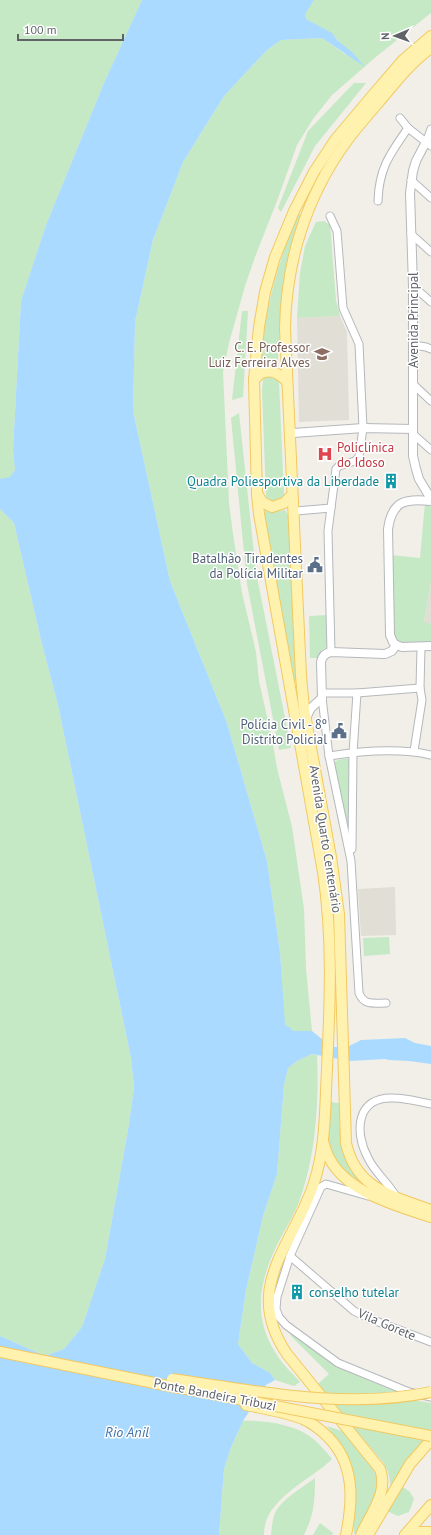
<svg xmlns="http://www.w3.org/2000/svg" width="431" height="1535" viewBox="0 0 431 1535" font-family="'PT Sans',sans-serif">
<style>
.education{fill:#e1ded6}
.green{fill:#c5e8c5}
.water{fill:#aadaff}
.lines{fill:none;stroke-linecap:round;stroke-linejoin:round}
.minor-casing{stroke:#b5b8bc;stroke-width:9}
.tertiary-casing{stroke:#b5b8bc;stroke-width:10}
.primary-casing{stroke:#f2c960;stroke-width:12}
.minor{stroke:#fff;stroke-width:7}
.tertiary{stroke:#fff;stroke-width:8}
.primary{stroke:#fff2af;stroke-width:10}
.primary-bridge-casing{stroke:#f2c960;stroke-width:12;stroke-linecap:butt}
.primary-bridge{stroke:#fff2af;stroke-width:10}
.labels{text-anchor:middle;stroke-width:3;stroke-linejoin:round;paint-order:stroke}
.street-label{font-size:13px;fill:#5f6368;stroke:#fff}
.education-label{font-size:13px;fill:#785e54;stroke:#fff;text-anchor:end}
.health-label{font-size:13px;fill:#be3a42;stroke:#fff;text-anchor:start}
.culture-label{font-size:13px;fill:#0d838f;stroke:#fff;text-anchor:end}
.service-label{font-size:13px;fill:#4e5e75;stroke:#fff;text-anchor:end}
.water-label{font-size:14px;font-style:italic;fill:#4174aa;stroke:#fff}
</style>
<rect width="100%" height="100%" fill="#f1efe8"/>
<g class="education">
<polygon points="340,316 347,332 349,420 299,422 297,318"/>
<polygon points="431,580 431,624 424,623"/>
<polygon points="395,887 396,935 361,936 358,889"/>
</g>
<g class="green">
<path d="M 0,0 L 142,0 L 104,83 L 46,225 L 21,301 L 13,450 L 15,470 C 12,477 7,480 0,479 Z"/>
<path d="M 314,0 L 431,0 L 431,13 L 377,56 L 332,95 L 313,119 L 297,145 L 277,201 L 255,257 L 245,286 L 229,343 L 223,372 L 229,503 L 233,534 L 242,593 L 256,652 L 259,681 L 272,739 L 277,768 L 292,827 L 304,909 L 306,969 L 312,1031 L 294,1031 L 289,1027 L 284,1025 L 280,952 L 267,861 L 227,723 L 170,581 L 133,411 L 135,322 L 153,240 L 183,162 L 224,96 L 267,50 L 281,40 L 322,38 L 346,55 C 340,35 323,29 306,19 L 304,14 Z"/>
<polygon points="354,83 366,83 315,146 281,212 278,208 308,131"/>
<path d="M 298,214 L 301,215 C 290,245 283,277 281,308 C 279,328 280,347 277,366 L 268,366 L 260,370 C 263,315 277,264 298,214 Z"/>
<polygon points="324,221 330,225 336,300 340,316 297,318 300,273 305,246 316,222"/>
<polygon points="242,311 248,311 243,397 232,400"/>
<polygon points="267,375 278,378 279,382 284,495 283,498 275,504 268,500 266,496 262,390 263,380"/>
<polygon points="239,413 256,572 291,748 279,750 247,584 231,418"/>
<path d="M 425,503 L 431,507 L 431,580 L 424,622 L 431,624 L 431,643 C 418,644 398,649 394,633 L 391,555 L 420,558 Z"/>
<polygon points="0,509 14,523 41,640 58,705 131,1058 134,1087 129,1124 105,1259 82,1327 64,1349 45,1356 0,1336"/>
<polygon points="265,509 273,512 285,510 289,517 297,682 293,680 264,516"/>
<polygon points="327,615 327,647 321,651 319,658 310,658 309,616"/>
<polygon points="350,758 348,833 333,763 338,760"/>
<polygon points="389,937 390,954 364,956 363,938"/>
<path d="M 312,1054 L 317,1055 C 319,1100 316,1153 301,1196 C 296,1212 286,1228 278,1243 C 260,1279 252,1315 275,1352 C 281,1363 292,1373 300,1382 L 294,1386 L 275,1380 L 270,1373 L 252,1363 L 238,1344 L 246,1290 L 263,1216 L 277,1174 L 284,1085 L 288,1068 L 297,1061 Z"/>
<path d="M 330,1102 L 339,1103 C 340,1134 338,1158 361,1182 L 359,1185 C 346,1173 328,1159 327,1140 C 327,1128 329,1115 330,1102 Z"/>
<polygon points="293,1332 337,1367 418,1401 431,1403 431,1434 419,1445 391,1487 388,1472 383,1462 317,1385 329,1374 291,1336 290,1333"/>
<path d="M 243,1421 C 264,1420 295,1424 312,1438 C 320,1444 326,1452 332,1459 C 310,1481 263,1499 264,1535 L 219,1535 L 224,1469 L 231,1447 Z"/>
<path d="M 327,1426 L 342,1431 L 368,1459 L 378,1480 L 376,1494 L 355,1535 C 351,1527 356,1498 355,1487 C 354,1465 340,1443 327,1426 Z"/>
<path d="M 315,1478 C 315,1501 314,1515 304,1535 L 271,1535 C 272,1528 272,1520 275,1513 C 281,1500 303,1487 315,1478 Z"/>
<polygon points="403,1487 410,1492 414,1499 409,1512 398,1516 387,1511"/>
<polygon points="320,1523 333,1533 332,1535 313,1535"/>
</g>
<polygon class="water" points="142,0 314,0 305,14 306,19 332,33 337,40 352,52 365,67 322,38 281,40 267,50 224,96 183,162 153,240 135,322 133,411 170,581 227,723 267,861 280,952 285,1025 289,1027 294,1031 312,1031 328,1044 334,1047 347,1047 361,1040 405,1038 415,1043 431,1046 431,1064 409,1061 389,1060 385,1059 350,1061 312,1054 297,1061 288,1068 284,1085 277,1174 263,1216 246,1290 238,1344 252,1363 270,1373 275,1380 266,1385 243,1421 231,1447 224,1469 219,1535 0,1535 0,1336 45,1356 64,1349 82,1327 105,1259 129,1124 134,1087 131,1058 58,705 41,640 14,523 0,509 0,479 10,477 15,470 13,450 21,301 46,225 104,83"/>
<g class="lines">
<defs>
<g id="minor">
<polyline points="400,118 408,128 431,146"/>
<polyline points="427,140 431,129"/>
<polyline points="411,180 431,198"/>
<path d="M 378,201 C 379,168 390,154 408,128"/>
<polyline points="330,216 337,231 343,308 359,344 363,428 359,457 355,461 339,466 336,469 328,531 331,652"/>
<polyline points="411,234 431,252"/>
<polyline points="413,286 431,302"/>
<polyline points="413,345 426,347 431,349"/>
<polyline points="413,384 431,401"/>
<polyline points="413,434 431,450"/>
<polyline points="293,509 296,511 331,508"/>
<polyline points="322,693 357,693 420,688"/>
<path d="M 322,698 L 329,756 L 351,861 L 359,993 C 364,1006 374,1003 386,1003"/>
<polyline points="414,751 422,700 420,688 421,647"/>
<path d="M 329,756 C 361,751 400,748 431,755"/>
<polyline points="352,849 353,753 357,693"/>
<polyline points="368,1196 326,1184 321,1187 290,1256 277,1297 276,1309 279,1317 286,1325 338,1363 409,1392 431,1397"/>
<path d="M 397,1198 C 389,1183 375,1173 368,1158 C 354,1132 356,1096 394,1098 C 406,1098 419,1102 431,1104"/>
<polyline points="290,1256 354,1311 368,1318 431,1342"/>
</g>
<g id="tertiary">
<polyline points="427,140 416,161 413,171 410,193 413,286 413,456 416,469 419,479 431,499"/>
<polyline points="289,432 293,433 363,428 413,429"/>
<path d="M 396,645 L 393,642 L 390,635 L 388,529 C 392,501 405,498 431,501"/>
<polyline points="396,645 402,647 431,646"/>
<path d="M 322,698 L 321,662 C 322,656 325,653 331,652 L 385,654 L 392,651 L 396,645"/>
<polyline points="306,718 311,708 322,698"/>
</g>
<g id="primary">
<path d="M 431,48 C 411,62 395,83 379,102 C 368,115 356,128 346,142 C 306,197 286,262 285,329 L 301,676 L 304,709 L 331,857 L 339,914 L 346,1143 C 356,1189 393,1196 431,1210"/>
<path d="M 254,380 C 264,366 278,371 287,382"/>
<polyline points="258,495 262,502 272,507 284,503 292,495"/>
<path d="M 324,1144 C 334,1189 393,1205 431,1217"/>
<polyline points="0,1352 179,1388"/>
<path d="M 246,1405 C 265,1409 285,1412 303,1419 C 312,1423 321,1430 328,1437 C 355,1464 353,1500 346,1535"/>
<path d="M 361,1535 C 370,1514 389,1493 380,1469 L 287,1354 C 241,1286 294,1245 314,1183 C 326,1146 325,1106 327,1069 C 330,1003 333,938 323,872 L 259,514 L 257,494 L 254,380 L 259,327 L 265,292 L 275,257 L 294,211 L 314,172 L 335,140 L 372,96 L 403,60 L 431,36"/>
<polyline points="368,1535 410,1464 431,1440"/>
<polyline points="405,1535 431,1505"/>
<polyline points="405,1535 420,1532 431,1532"/>
</g>
</defs>
<use href="#minor" class="minor-casing"/>
<use href="#tertiary" class="tertiary-casing"/>
<use href="#primary" class="primary-casing"/>
<use href="#minor" class="minor"/>
<use href="#tertiary" class="tertiary"/>
<use href="#primary" class="primary"/>
<defs>
<g id="primary-bridge">
<path d="M 172,1379 C 257,1391 345,1410 431,1392"/>
<polyline points="171,1386 431,1436"/>
</g>
</defs>
<use href="#primary-bridge" class="primary-bridge-casing"/>
<use href="#primary-bridge" class="primary-bridge"/>
</g>
<defs>
<symbol id="school-bare" viewBox="-9 -9 18 18"><path d="M0-5L7-2L0 1L-7-2ZM-4 1L0 2.5L4 1V4Q0 6-4 4Z" fill="#8d6e63" stroke="#fff" stroke-width="2.5" paint-order="stroke"/></symbol>
<symbol id="hospital-bare" viewBox="-9 -9 18 18"><path d="M-5-5h3v3.5h4V-5h3V5h-3V1.5h-4V5h-3Z" fill="#e0444e" stroke="#fff" stroke-width="2.5" paint-order="stroke"/></symbol>
<symbol id="building-bare" viewBox="-9 -9 18 18"><path d="M-4-6H4V6H1V3H-1V6H-4ZM-2.5-4.3h1.7v1.8h-1.7ZM.8-4.3h1.7v1.8H.8ZM-2.5-1h1.7V.8h-1.7ZM.8-1h1.7V.8H.8Z" fill="#0f9aa8" stroke="#fff" stroke-width="2.5" paint-order="stroke"/></symbol>
<symbol id="civic-bare" viewBox="-9 -9 18 18"><path d="M-.6-6.5H3V-4.5H.6V-3L4-1V1h2V6H-6V1h2V-1L-.6-3ZM-1.2 2.5V6h2.4V2.5Z" fill="#5c6f8a" stroke="#fff" stroke-width="2.5" paint-order="stroke"/></symbol>
</defs>
<g fill-rule="evenodd">
<use href="#school-bare" x="311" y="343" width="22" height="22"/>
<use href="#hospital-bare" x="314" y="443" width="22" height="22"/>
<use href="#building-bare" x="380" y="470" width="22" height="22"/>
<use href="#civic-bare" x="304" y="554" width="22" height="22"/>
<use href="#civic-bare" x="328" y="720" width="22" height="22"/>
<use href="#building-bare" x="286" y="1281" width="22" height="22"/>
</g>
<g class="labels">
<g class="street-label">
<text transform="translate(413 320) rotate(-90)" y="5">Avenida Principal</text>
<text transform="translate(326 839) rotate(81)" y="5">Avenida Quarto Centenário</text>
<text transform="translate(387 1324) rotate(23)" y="5">Vila Gorete</text>
<text transform="translate(215 1394) rotate(11)" y="5">Ponte Bandeira Tribuzi</text>
</g>
<g class="education-label">
<text x="310" y="352">C. E. Professor<tspan x="310" dy="15">Luiz Ferreira Alves</tspan></text>
</g>
<g class="health-label">
<text x="337" y="452">Policlínica<tspan x="337" dy="15">do Idoso</tspan></text>
</g>
<g class="culture-label">
<text x="379" y="486">Quadra Poliesportiva da Liberdade</text>
<text x="309" y="1297" text-anchor="start">conselho tutelar</text>
</g>
<g class="service-label">
<text x="303" y="563">Batalhão Tiradentes<tspan x="303" dy="15">da Polícia Militar</tspan></text>
<text x="327" y="729">Polícia Civil - 8º<tspan x="327" dy="15">Distrito Policial</tspan></text>
</g>
<g class="water-label">
<text x="127" y="1437">Rio Anil</text>
</g>
</g>
<g transform="translate(395 36) rotate(268)" stroke="#ffffff" stroke-width="3" paint-order="stroke">
<path d="M0-3L7 15L0 10L-7 15Z" fill="#5f6368"/>
<text y="-6" font-size="11" font-weight="bold" text-anchor="middle" fill="#5f6368">N</text>
</g>
<path d="M18 34v6h105v-6" fill="none" stroke="#5f6368" stroke-width="2"/>
<text x="24" y="34" font-size="12" fill="#5f6368" stroke="#ffffff" stroke-width="3" paint-order="stroke">100 m</text>
</svg>
